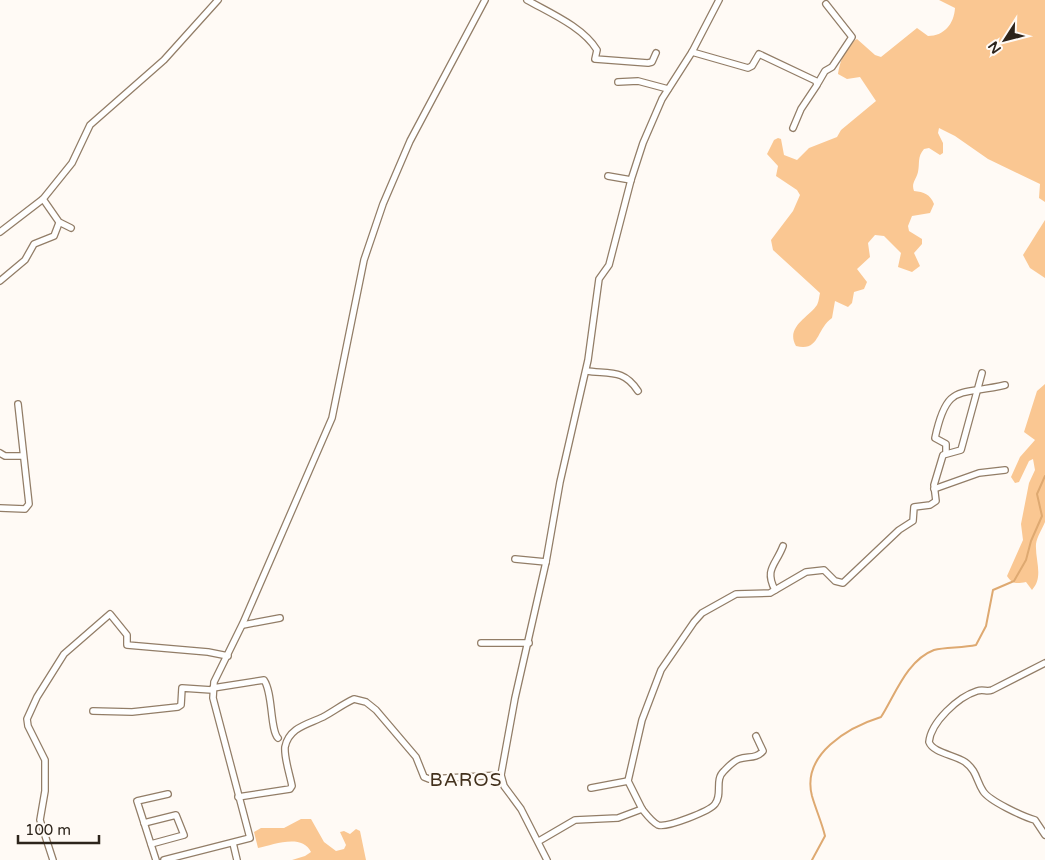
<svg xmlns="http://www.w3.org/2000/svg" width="1045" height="860" viewBox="0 0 1045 860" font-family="'Varela Round',sans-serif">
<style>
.green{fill:#fac792}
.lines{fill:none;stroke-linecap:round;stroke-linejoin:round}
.stream{stroke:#dea971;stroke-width:2}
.minor-casing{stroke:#927d67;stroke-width:8}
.minor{stroke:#fff;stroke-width:5.5}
.labels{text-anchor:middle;stroke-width:4.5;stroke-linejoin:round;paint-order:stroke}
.quarter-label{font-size:19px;letter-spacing:1px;fill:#43311d;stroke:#fffaf5}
</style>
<rect width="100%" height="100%" fill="#fffaf5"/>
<g class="green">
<path d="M 939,0 L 1045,0 L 1045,202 L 1039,198 L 1040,184 L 988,159 L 955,136 L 939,128 L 938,133 L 943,143 L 943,153 L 940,155 L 929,148 L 924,149 C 917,157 920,163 918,172 C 916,180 911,183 914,191 C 924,192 930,194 934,204 L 930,213 L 912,216 L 908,226 L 909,231 L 922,239 L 922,244 L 914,253 L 920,266 L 912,272 L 898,267 L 901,253 L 884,236 L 875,235 L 868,243 L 870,257 L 857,269 L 867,282 L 864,289 L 854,292 L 852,303 L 848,307 L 835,301 L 832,318 C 816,329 820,352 796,346 C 785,327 809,317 817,305 C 819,301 819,297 820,293 L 773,250 L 771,240 L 793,211 L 800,195 L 797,190 L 776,176 L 778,166 L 767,154 L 774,140 L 778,138 L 781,139 L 784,155 L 797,160 L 809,148 L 837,137 L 841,130 L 876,101 L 860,77 L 847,79 L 838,74 C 840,62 845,45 857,39 L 875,55 L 881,57 L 917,28 L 928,36 C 944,36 954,24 955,8 Z"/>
<polygon points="1045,220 1045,278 1030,268 1023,255"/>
<path d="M 1045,384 L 1045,522 C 1042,529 1037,537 1036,544 C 1035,560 1044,577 1032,590 L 1026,582 C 1016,584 1012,584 1007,576 L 1023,540 L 1021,524 L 1029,483 L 1035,470 L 1033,459 L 1029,461 L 1019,482 L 1015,483 L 1011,477 L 1020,457 L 1035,440 L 1024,432 L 1037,391 Z"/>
<path d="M 301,819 L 311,819 L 324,842 L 336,851 L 344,849 L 346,845 L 340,832 L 344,831 L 350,834 L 356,829 L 360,831 L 366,860 L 292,860 L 305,856 L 311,852 C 302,833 273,845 258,848 L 254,832 L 261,828 L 284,828 Z"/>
</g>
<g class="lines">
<path class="stream" d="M 812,860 L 825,836 C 822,823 816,810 812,796 C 801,754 849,727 881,717 C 895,695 907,660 934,650 C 945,647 963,648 976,645 L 986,626 L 993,590 L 1014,581 L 1026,560 L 1031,541 L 1042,516 L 1037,494 L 1045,476"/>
<defs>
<g id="minor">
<path d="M 527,0 C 550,13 583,27 597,50 L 595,59 L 648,63 L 652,62 L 656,53"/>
<polyline points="692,52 748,68 752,66 759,54 816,81 817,85 801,109 793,128"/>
<polyline points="618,82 638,81 668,89"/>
<polyline points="818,83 825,71 832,67 852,37 826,4"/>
<polyline points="608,176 631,180"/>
<polyline points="43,199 59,222 71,228"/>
<polyline points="0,232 43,199 72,163 90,125 164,60 218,0"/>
<polyline points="0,281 25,260 34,244 54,236 59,223"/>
<path d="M 586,371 C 610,374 624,369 638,391"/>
<polyline points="0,453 5,456 23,456"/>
<path d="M 946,453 L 946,444 L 935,438 C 947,382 959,396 1005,385"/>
<polyline points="934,489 979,473 1005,470"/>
<polyline points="0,508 25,509 29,504 18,404"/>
<polyline points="515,559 546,562"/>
<path d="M 775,590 C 764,569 776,565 783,546"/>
<polyline points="243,625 280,618"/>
<polyline points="481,643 529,643"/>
<path d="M 1045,663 L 992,690 C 987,692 983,689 977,691 C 958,697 931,722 929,742 C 933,753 955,755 965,762 C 977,771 976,780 983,791 C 989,801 1024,817 1035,820 L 1045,835"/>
<path d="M 213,688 L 264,680 C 273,693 270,730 278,738"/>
<polyline points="93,711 132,712 178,707 181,705 182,688 212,690"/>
<polyline points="591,788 628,781"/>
<path d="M 238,797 L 290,789 L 292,786 C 290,775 284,758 285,747 C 289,727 309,724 323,717 C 334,711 343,704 354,699 L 366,702 L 376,710 L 416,757 L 424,777 L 429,779 L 501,775"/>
<polyline points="642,809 628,781 642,720 661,670 694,622 702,613 736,594 770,593 806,572 824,570 835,581 843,583 899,530 913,521 914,507 930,505 936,501 934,485 943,455 961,450 982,373"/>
<polyline points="144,823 176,815 184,835 151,844"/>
<path d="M 539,841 L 575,820 L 618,818 L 642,809 C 646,814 652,822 658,825 C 667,828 710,811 715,804 C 723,794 714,780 724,771 C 728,767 733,761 739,759 C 748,756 756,759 763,751 L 756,736"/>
<polyline points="233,843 237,860"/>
<polyline points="53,860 40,820 45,791 45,760 28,726 27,719 37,697 64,654 110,614 127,635 127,645 208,652 228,656"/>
<polyline points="156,860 137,801 168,794"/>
<polyline points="164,860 250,838 213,698 214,682 243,623 332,418 364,260 383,204 410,141 485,0"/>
<polyline points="547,860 521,809 504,786 501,775 515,698 546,562 560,482 588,360 599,279 609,265 631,180 643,143 662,99 692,52 719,0"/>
</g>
</defs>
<use href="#minor" class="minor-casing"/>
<use href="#minor" class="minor"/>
</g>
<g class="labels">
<g class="quarter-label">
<text x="466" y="786">BAROS</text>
</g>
</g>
<g transform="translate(1005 40) rotate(234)" stroke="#fffaf5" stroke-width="4" paint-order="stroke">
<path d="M0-4L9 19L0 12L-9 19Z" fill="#2d241b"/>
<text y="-8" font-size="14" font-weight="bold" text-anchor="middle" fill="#2d241b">N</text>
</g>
<path d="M18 835v8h81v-8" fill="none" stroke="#2d241b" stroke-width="2.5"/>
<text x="25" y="835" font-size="15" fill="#2d241b" stroke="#fffaf5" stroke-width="4" paint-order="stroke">100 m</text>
</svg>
